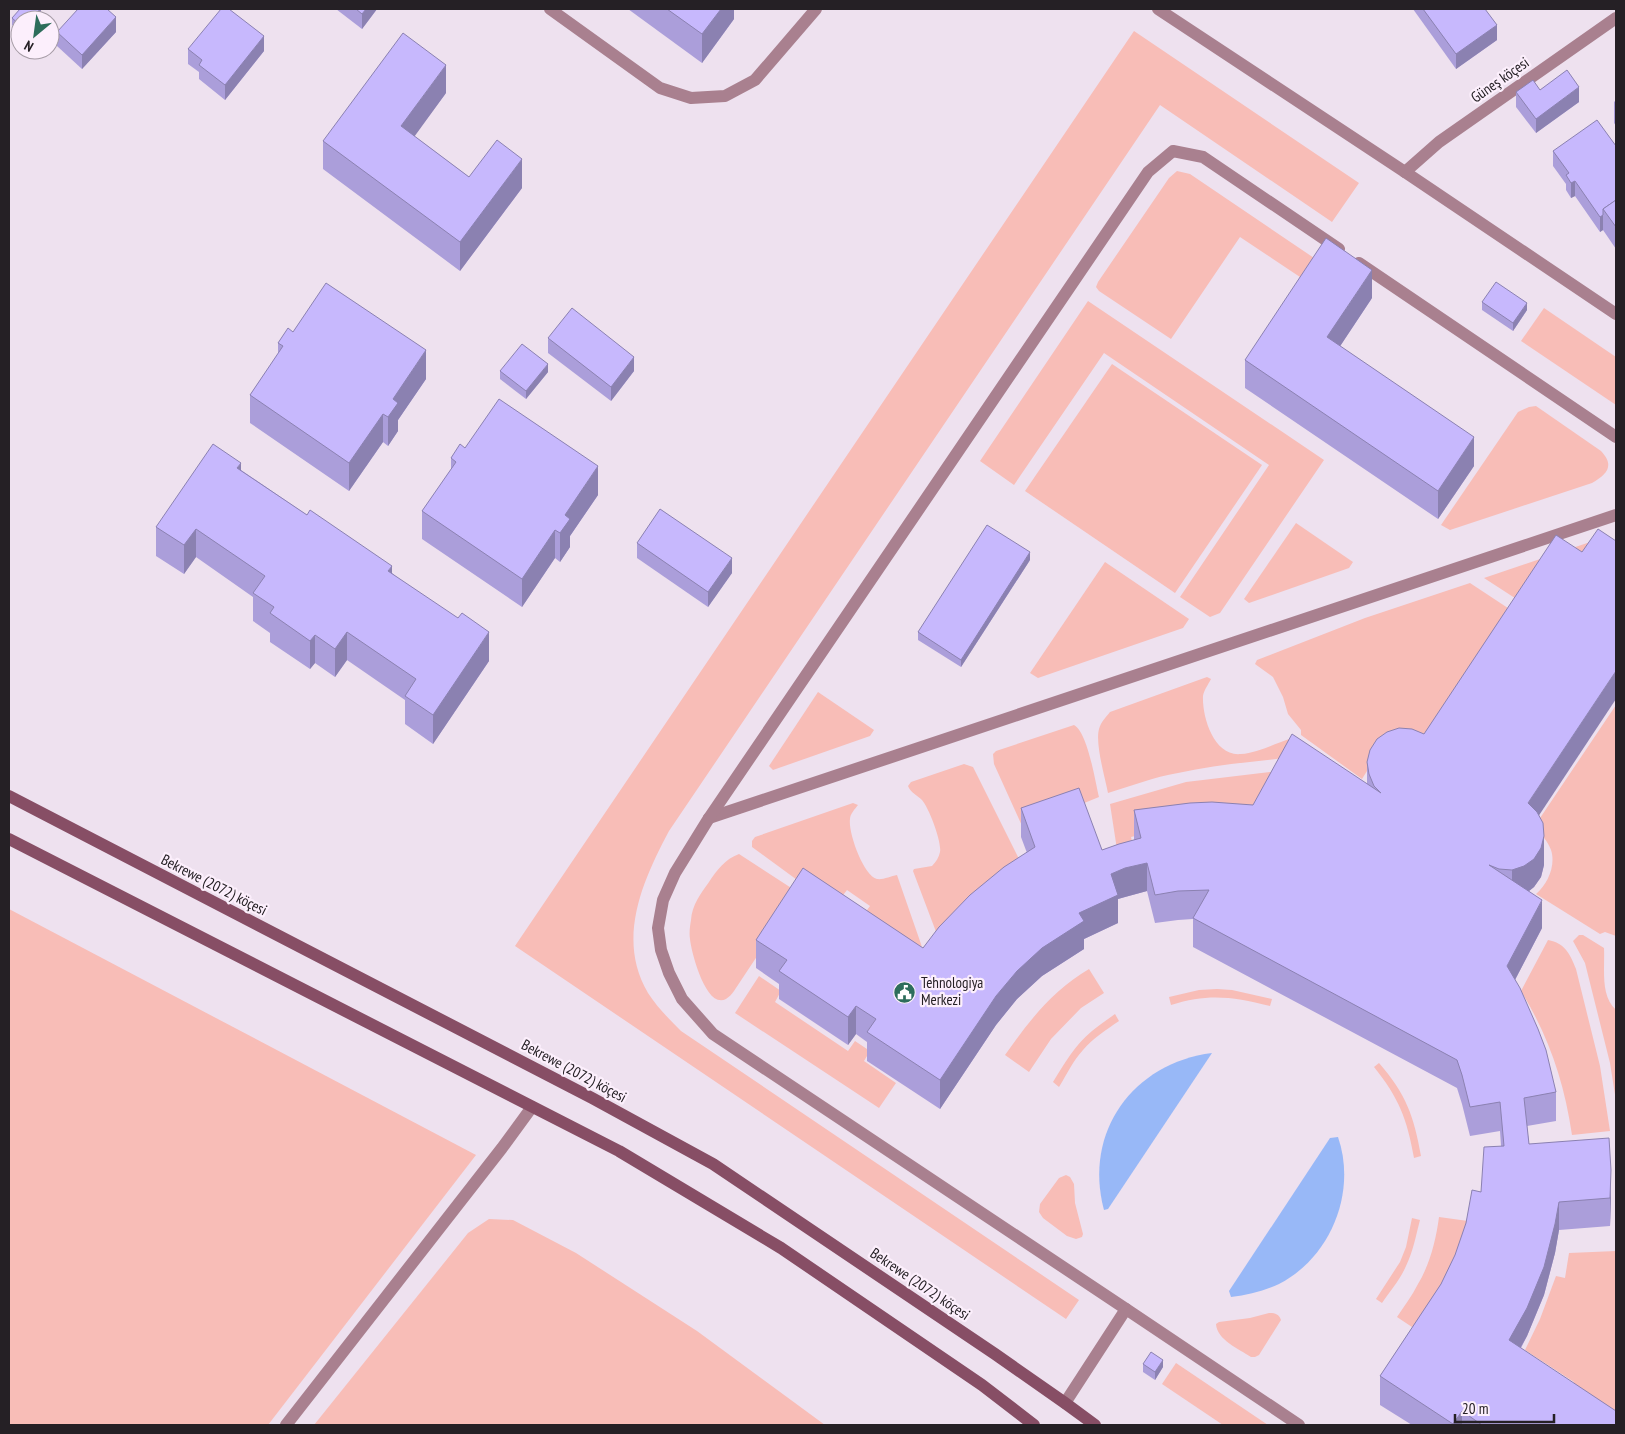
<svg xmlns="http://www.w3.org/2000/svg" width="1625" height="1434" viewBox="0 0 1625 1434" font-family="'PT Sans Narrow',sans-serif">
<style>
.green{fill:#f8bdb7}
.water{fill:#98b8f7}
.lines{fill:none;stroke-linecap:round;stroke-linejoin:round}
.service{stroke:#a9808f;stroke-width:12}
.minor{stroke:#a9808f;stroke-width:12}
.secondary{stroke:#874e65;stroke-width:12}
.wall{fill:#ab9eda}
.shaded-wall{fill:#8b81b1}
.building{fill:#c7b8fd;stroke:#8b81b1}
.labels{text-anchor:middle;stroke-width:4.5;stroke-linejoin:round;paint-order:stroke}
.street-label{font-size:15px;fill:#252025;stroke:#fceffc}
.poi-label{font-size:15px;fill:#252025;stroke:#fceffc;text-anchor:start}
</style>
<rect width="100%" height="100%" fill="#eee1ef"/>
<g class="green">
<path d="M 1134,31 L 1359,183 L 1332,222 L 1160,105 L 669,831 C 643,880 616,939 648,993 C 657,1007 669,1019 681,1031 L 1079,1300 L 1066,1319 L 515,946 Z"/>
<polygon points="1177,171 1190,174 1317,260 1303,279 1240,237 1171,339 1099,291 1096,287 1098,282 1169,178"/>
<polygon points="1088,301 1324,460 1220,613 1210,617 1180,597 1269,465 1104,353 1014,485 980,461"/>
<polygon points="1544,308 1616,357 1616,405 1521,341"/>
<polygon points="1112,364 1262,465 1175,593 1025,491"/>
<path d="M 1536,406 L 1601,451 C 1615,466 1607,474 1592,483 L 1450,530 L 1441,525 L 1518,412 L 1529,407 Z"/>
<polygon points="1296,523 1353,562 1349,568 1249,603 1244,599"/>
<polygon points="1599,540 1527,606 1484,578 1593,541"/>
<polygon points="1105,562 1189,619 1183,628 1038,678 1030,673"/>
<polygon points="1470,583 1520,616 1425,757 1372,763 1362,779 1301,735 1301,730 1288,714 1283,697 1273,677 1255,664 1257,660 1365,618"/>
<path d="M 1207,677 L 1211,679 C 1208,685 1204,690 1203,696 C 1202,717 1214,757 1241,754 C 1257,753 1274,744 1289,739 L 1286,758 C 1250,762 1214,765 1178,773 C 1154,777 1131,786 1108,793 C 1105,777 1095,744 1099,729 C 1101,722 1106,717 1110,712 Z"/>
<polygon points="818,692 874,730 870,736 773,770 769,766"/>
<path d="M 1616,705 L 1616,936 L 1605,932 L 1600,934 L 1536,894 C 1548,884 1556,865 1551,850 C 1548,841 1540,833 1534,827 Z"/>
<path d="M 1074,725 C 1088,733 1095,781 1099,797 L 1023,828 L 994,764 L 993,754 L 996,751 Z"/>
<path d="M 964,764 L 973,767 L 1027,875 L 938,937 L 913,871 L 914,869 L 932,866 C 936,862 939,857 940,852 C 942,842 929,808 922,800 C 917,795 911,793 908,786 L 911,782 Z"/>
<polygon points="1286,770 1254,831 1144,834 1131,837 1138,865 1120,869 1110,804 1186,782"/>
<path d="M 853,803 L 858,805 C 855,809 850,814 850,819 C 848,832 863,875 877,879 C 883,880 891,876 897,875 L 921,944 L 923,952 L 857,924 L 870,906 L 847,890 L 834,907 L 752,847 L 752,841 L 755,837 Z"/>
<path d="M 739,854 L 799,893 L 734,991 C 732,994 729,997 726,999 C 706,1010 691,951 690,939 C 689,933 690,926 691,920 C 692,905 701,893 709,882 C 717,870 725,859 739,854 Z"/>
<polygon points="9,909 476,1155 268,1425 9,1425"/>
<path d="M 1579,935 L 1583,935 L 1604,948 C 1605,968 1600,996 1616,1010 L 1616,1101 L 1610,1063 L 1585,963 L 1573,941 Z"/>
<path d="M 1548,940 C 1565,943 1570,954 1576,969 L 1600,1066 L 1610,1131 L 1572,1135 C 1564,1081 1549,1037 1521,991 Z"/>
<path d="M 1089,969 L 1104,993 L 1081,1008 L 1051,1039 L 1029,1072 L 1005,1055 C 1029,1021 1052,991 1089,969 Z"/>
<polygon points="759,976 781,991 775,1002 848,1051 855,1041 870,1051 864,1061 896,1083 879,1108 735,1013"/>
<path d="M 1217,989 L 1232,990 L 1272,999 L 1270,1006 C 1233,997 1209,993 1171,1005 L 1169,997 L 1199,990 Z"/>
<path d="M 1115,1014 L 1119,1021 C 1106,1030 1093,1038 1083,1050 C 1073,1061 1067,1074 1059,1087 L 1053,1082 C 1064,1064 1075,1045 1092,1031 C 1099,1025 1107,1020 1115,1014 Z"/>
<path d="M 1379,1063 C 1406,1094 1414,1116 1421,1156 L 1414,1158 C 1407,1119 1399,1098 1374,1067 Z"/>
<polygon points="1066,1175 1070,1177 1074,1184 1075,1203 1083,1234 1082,1237 1076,1239 1067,1236 1043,1218 1039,1212 1040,1204 1059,1178"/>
<path d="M 1439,1217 L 1468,1221 L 1465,1235 L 1421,1333 L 1397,1317 C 1404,1306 1412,1296 1418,1284 C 1430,1264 1436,1240 1439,1217 Z"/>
<path d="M 1412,1218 L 1420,1220 C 1416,1235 1413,1252 1406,1266 C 1400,1280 1390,1291 1382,1303 L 1376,1299 L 1400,1262 L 1406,1247 Z"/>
<polygon points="489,1219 513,1220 576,1253 697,1331 825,1425 314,1425 468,1233"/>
<polygon points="1616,1251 1616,1425 1570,1388 1574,1382 1525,1350 1540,1319 1556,1276 1565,1278 1569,1253"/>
<path d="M 1269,1313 C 1275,1313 1279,1314 1281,1320 L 1259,1355 L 1255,1357 L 1251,1357 C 1239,1349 1217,1340 1216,1324 L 1219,1322 L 1250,1318 Z"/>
<polygon points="1176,1363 1268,1425 1223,1425 1162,1384"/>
</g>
<g class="water">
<path d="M 1212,1053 L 1108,1209 L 1104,1210 C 1083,1132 1133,1063 1212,1053 Z"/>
<path d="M 1338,1137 C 1357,1192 1331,1257 1279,1284 C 1264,1291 1248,1295 1231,1297 L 1229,1291 L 1330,1138 Z"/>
</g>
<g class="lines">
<g class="service">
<polyline points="550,9 660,88 691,98 725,96 755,80 816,9"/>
<polyline points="1158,9 1405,172 1616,314"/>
<polyline points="1359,263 1616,437"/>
<polyline points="709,818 1616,515"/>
<polyline points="1126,1309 1299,1425"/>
<polyline points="1065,1403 1126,1309 713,1034 682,999 669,973 661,950 658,928 663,900 675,873 709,818 1148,172 1173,151 1203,157 1339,249"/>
</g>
<g class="minor">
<polyline points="1405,172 1439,142 1616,18"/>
<polyline points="286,1425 502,1148 532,1107"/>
</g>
<g class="secondary">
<polyline points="9,796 592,1098 713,1164 995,1354 1065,1403 1095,1425"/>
<polyline points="9,839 619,1151 781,1248 982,1385 1034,1425"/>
</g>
</g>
<g class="wall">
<polygon points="41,9 41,15 20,20 20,32 12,25 12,18"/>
<polygon points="336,9 377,9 362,29"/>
<polygon points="628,9 734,9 734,19 702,63"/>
<polygon points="1413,9 1485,9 1497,40 1456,69"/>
<polygon points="57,32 116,32 82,69 57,46"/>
<polygon points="188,49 264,51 225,100 199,79 199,72 188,64"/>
<polygon points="1540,90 1579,102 1536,133 1516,107 1516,92"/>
<polygon points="446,93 414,136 469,177 522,188 460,271 323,169 323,141"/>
<polygon points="1616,100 1616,126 1614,123 1614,102"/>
<polygon points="1616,146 1616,249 1603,230 1600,232 1575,196 1571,198 1566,190 1566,184 1553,166 1553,151"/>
<polygon points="1372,298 1340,346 1474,466 1438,519 1245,388 1245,360"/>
<polygon points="1482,302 1527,310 1513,331 1482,310"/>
<polygon points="293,332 426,379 398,420 398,431 388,446 383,442 349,491 250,423 250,395 278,354 278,343"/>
<polygon points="548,338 634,371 611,401 548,353"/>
<polygon points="500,371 548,372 526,399 500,379"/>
<polygon points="465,448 598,495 570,536 570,547 560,562 555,558 522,607 422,539 422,511 451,470 451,458"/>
<polygon points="241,470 392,573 489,661 433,744 405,724 405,700 347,660 335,677 315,663 310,669 270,642 270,633 253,621 253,597 196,557 184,574 156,556 156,527"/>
<polygon points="637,543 732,573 708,607 637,558"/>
<polygon points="1030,560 961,667 918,640 918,632"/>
<polygon points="1367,762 1539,816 1544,865 1541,877 1534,887 1529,891 1542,928 1515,980 1556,1092 1556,1121 1527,1126 1529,1144 1611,1198 1610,1226 1559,1230 1555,1253 1544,1295 1527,1336 1521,1348 1616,1425 1412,1425 1380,1405 1380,1376 1441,1284 1455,1255 1481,1192 1501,1146 1500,1131 1470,1136 1462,1104 1457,1088 1193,947 1193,919 1178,920 1155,923 1147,891 1125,897 1118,899 1118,923 1084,939 1084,949 1042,976 1017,999 996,1025 940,1109 867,1061 867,1042 856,1034 848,1045 779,999 779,984 756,968 756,940 923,948 1027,853 1021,837 1021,808 1102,850 1134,840 1134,810 1253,805 1367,784"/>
<polygon points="1143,1364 1163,1367 1155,1380 1143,1372"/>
</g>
<g class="shaded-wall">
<polygon points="40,9 41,9 41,15 37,20 31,20"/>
<polygon points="366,9 377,9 362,29 362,14"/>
<polygon points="721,9 734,9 734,19 702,63 702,34"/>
<polygon points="116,17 116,32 82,69 82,55"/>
<polygon points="1497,25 1497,40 1456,69 1456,54"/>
<polygon points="264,36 264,51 225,100 225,85"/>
<polygon points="446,65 446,93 401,155 401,126"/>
<polygon points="1579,87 1579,102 1536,133 1536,119"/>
<polygon points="522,159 522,188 460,271 460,242"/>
<polygon points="1575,181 1575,196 1571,198 1571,183"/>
<polygon points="1603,215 1603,230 1600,232 1600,217"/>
<polygon points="1372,270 1372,298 1327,366 1327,337"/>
<polygon points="1527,303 1527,310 1513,331 1513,323"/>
<polygon points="426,350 426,379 398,420 398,431 388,446 388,417 393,399"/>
<polygon points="634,357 634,371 611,401 611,387"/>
<polygon points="548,364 548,372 526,399 526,391"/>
<polygon points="383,414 383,442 349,491 349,463"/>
<polygon points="1474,437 1474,466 1438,519 1438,491"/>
<polygon points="241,463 241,491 237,468"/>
<polygon points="598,466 598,495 570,536 570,547 560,562 560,533 565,515"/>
<polygon points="196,529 196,557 184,574 184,545"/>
<polygon points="555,530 555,558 522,607 522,579"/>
<polygon points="1030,552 1030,560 961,667 961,660"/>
<polygon points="732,558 732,573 708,607 708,592"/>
<polygon points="392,566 392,594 388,571"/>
<polygon points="347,632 347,660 335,677 335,649"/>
<polygon points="489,632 489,661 433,744 433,715"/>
<polygon points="315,635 315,663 310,669 310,641"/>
<polygon points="1616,671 1616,699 1528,832 1528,803"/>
<polygon points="1544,836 1544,865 1541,877 1534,887 1524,895 1512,898 1512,870"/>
<polygon points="1147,863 1147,891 1125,897 1118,899 1118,923 1084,939 1084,949 1042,976 1017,999 996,1025 940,1109 940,1080 996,996 1017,971 1079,913 1111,874 1125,868"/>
<polygon points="1542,900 1542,928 1507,995 1507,966"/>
<polygon points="856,1006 856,1034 848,1045 848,1017"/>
<polygon points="1611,1170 1611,1198 1610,1226 1610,1198"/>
<polygon points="1559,1202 1559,1230 1555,1253 1544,1295 1527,1336 1509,1368 1509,1340"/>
<polygon points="1163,1360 1163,1367 1155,1380 1155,1372"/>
<polygon points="1462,1411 1462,1425 1453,1425 1453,1424"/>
</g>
<g class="building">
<polygon points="20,9 40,9 31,20 20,20 20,25 12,18"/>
<polygon points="78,9 107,9 116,17 82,55 57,32"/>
<polygon points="221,9 229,9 264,36 225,85 199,65 202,60 188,49"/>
<polygon points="356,9 366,9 362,14"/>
<polygon points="667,9 721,9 702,34"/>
<polygon points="1423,9 1485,9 1497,25 1456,54"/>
<polygon points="403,33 446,65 401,126 469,177 497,140 522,159 460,242 323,141"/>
<polygon points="1567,70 1579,87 1536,119 1516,92 1533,80 1540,90"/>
<polygon points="1597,120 1616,146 1616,200 1603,209 1603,215 1600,217 1575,181 1571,183 1566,175 1569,173 1553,151"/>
<polygon points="1616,200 1616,227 1603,209"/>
<polygon points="1326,238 1372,270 1327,337 1474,437 1438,491 1245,360"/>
<polygon points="1496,282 1527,303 1513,323 1482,302"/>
<polygon points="326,283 426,350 393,399 398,403 388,417 383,414 349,463 250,395 283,346 278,343 288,328 293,332"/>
<polygon points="572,308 634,357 611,387 548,338"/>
<polygon points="522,344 548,364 526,391 500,371"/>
<polygon points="499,399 598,466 565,515 570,519 560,533 555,530 522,579 422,511 456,462 451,458 460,444 465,448"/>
<polygon points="213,444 241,463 237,468 307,515 310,510 392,566 388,571 458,618 462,613 489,632 433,715 405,696 416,679 347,632 335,649 315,635 310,641 270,613 274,607 253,593 265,576 196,529 184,545 156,527"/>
<polygon points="660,509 732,558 708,592 637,543"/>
<polygon points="987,525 1030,552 961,660 918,632"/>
<polygon points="1598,529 1616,541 1616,671 1528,803 1537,812 1543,823 1544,836 1541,848 1534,859 1524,866 1512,870 1499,869 1489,865 1542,900 1507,966 1520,988 1538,1029 1546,1050 1556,1092 1524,1098 1529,1144 1609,1138 1611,1170 1610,1198 1559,1202 1555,1224 1544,1267 1527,1308 1509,1340 1616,1411 1616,1425 1482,1425 1462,1411 1453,1424 1380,1376 1441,1284 1455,1255 1466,1223 1472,1190 1481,1192 1484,1147 1504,1146 1500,1102 1470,1107 1462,1075 1457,1060 1193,918 1209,890 1178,891 1155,895 1147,863 1125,868 1111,874 1118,895 1079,913 1084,921 1042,948 1017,971 996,996 940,1080 867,1032 876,1019 856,1006 848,1017 779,971 787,960 756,940 803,868 923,948 939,927 970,895 1004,867 1035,847 1021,808 1079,788 1102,850 1119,844 1141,838 1134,810 1190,803 1212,802 1253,805 1292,734 1381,793 1374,786 1369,774 1367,762 1370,750 1377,739 1387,732 1399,728 1412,729 1424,734 1556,535 1582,552"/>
<polygon points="1151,1352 1163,1360 1155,1372 1143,1364"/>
</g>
<defs>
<symbol id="civic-disc" viewBox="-11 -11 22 22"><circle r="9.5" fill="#2d6d5b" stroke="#fceffc"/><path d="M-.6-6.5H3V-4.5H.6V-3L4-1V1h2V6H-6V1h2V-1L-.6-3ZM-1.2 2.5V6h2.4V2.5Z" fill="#fff"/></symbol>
</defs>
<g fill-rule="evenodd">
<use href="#civic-disc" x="892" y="980" width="25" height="25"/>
</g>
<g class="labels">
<g class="street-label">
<text transform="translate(1500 80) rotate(-35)" y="5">Güneş köçesi</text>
<text transform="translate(214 885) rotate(27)" y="5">Bekrewe (2072) köçesi</text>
<text transform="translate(574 1071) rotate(28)" y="5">Bekrewe (2072) köçesi</text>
<text transform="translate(920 1284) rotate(34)" y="5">Bekrewe (2072) köçesi</text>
</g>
<g class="poi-label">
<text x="921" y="988">Tehnologiya<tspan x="921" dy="17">Merkezi</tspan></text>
</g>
</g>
<rect width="1625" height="1434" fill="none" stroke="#252025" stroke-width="20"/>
<g transform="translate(35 35) rotate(209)"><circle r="24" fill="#fceffc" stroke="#a69ca6"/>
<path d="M0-4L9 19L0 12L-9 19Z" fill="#2d6d5b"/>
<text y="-8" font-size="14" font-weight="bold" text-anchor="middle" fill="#252025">N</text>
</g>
<path d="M1455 1414v8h99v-8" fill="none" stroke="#252025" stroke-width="2.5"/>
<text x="1462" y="1414" font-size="15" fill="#252025" stroke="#fceffc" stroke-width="4" paint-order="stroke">20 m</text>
</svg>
